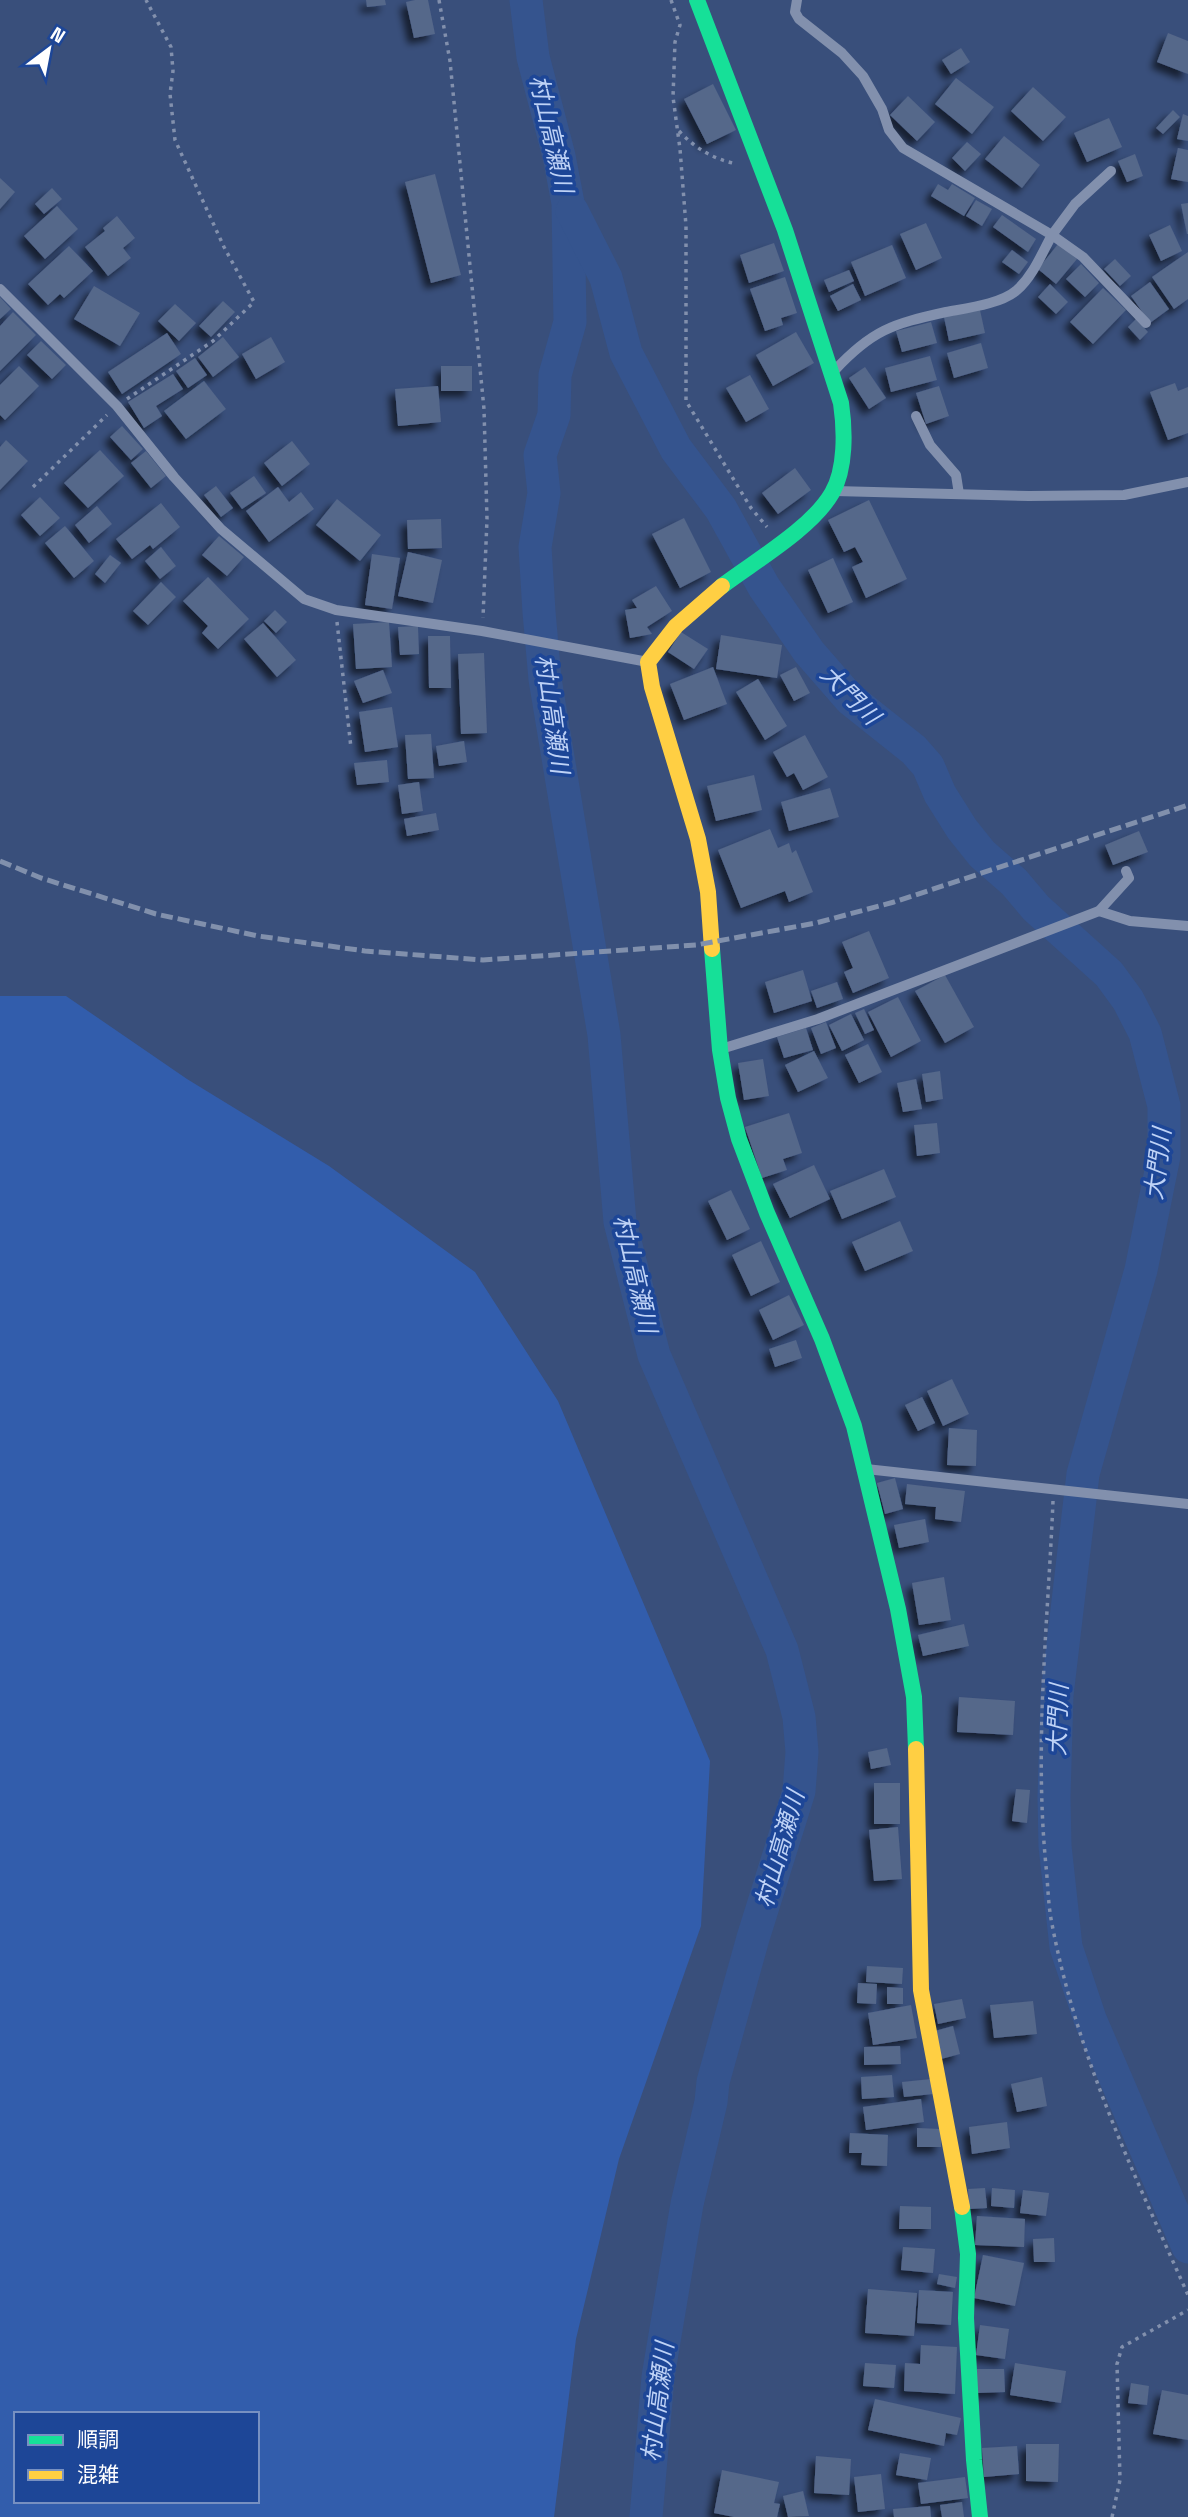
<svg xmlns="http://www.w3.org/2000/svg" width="1188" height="2517" viewBox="0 0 1188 2517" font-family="'Space Grotesk','Noto Sans JP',sans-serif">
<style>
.green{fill:#325dac;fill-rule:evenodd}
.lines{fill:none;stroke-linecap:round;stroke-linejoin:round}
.river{stroke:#35548e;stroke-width:33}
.building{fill:#55678a;filter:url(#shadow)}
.path{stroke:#8290ad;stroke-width:3.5;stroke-dasharray:3.5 5;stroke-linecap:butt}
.lane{stroke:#8290ad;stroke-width:10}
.fast{stroke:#16e098;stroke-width:16}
.slow{stroke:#ffcf43;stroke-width:16}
.rail{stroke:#8190ac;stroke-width:5;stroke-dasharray:12 5;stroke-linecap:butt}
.labels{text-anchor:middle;stroke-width:7;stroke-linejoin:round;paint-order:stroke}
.water-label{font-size:24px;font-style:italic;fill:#bed2f6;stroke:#1d4697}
</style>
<defs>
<filter id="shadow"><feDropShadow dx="-6" dy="6" stdDeviation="3.5" flood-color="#0009"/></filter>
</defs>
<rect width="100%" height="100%" fill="#394f7b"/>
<path class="green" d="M 0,996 L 66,996 L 187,1079 L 329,1166 L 475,1272 L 558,1401 L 710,1761 L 701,1926 L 619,2159 L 576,2339 L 554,2517 L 0,2517 ZM 16,2414 L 257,2414 L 257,2501 L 16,2501 Z"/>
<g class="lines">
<g class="river">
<polyline points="526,0 533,57 559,156 568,203 570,322 555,375 554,415 540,455 544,493 535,547 539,612 545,679 604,1035 620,1222 654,1355 782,1650 799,1717 802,1752 799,1791 753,1938 713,2082 711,2102 687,2204 658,2377 646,2517"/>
<polyline points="572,211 606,278 626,353 676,449 721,509 764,587 809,652 850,699 914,750 928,766 940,794 962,829 982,854 1014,882 1036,908 1109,974 1128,1000 1145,1033 1164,1106 1164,1156 1141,1270 1083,1474 1057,1695 1054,1797 1055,1846 1066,1947 1090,2019 1188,2247"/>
</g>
</g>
<g class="building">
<polygon points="366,0 385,0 386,5 367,7"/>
<polygon points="415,0 428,0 435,34 414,38 406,2"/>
<polygon points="1168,33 1188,41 1188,74 1157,62"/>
<polygon points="961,48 970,62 951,74 942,60"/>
<polygon points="956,78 994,107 972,134 935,104"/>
<polygon points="713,84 736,130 707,144 684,99"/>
<polygon points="1033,87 1066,117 1043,141 1011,111"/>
<polygon points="908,96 935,122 917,141 890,115"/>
<polygon points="1173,110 1180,117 1163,134 1156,128"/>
<polygon points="1183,114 1188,116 1188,141 1177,139"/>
<polygon points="1109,118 1122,147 1087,162 1074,133"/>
<polygon points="1004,136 1040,165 1022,188 985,159"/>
<polygon points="967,142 981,154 965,171 952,158"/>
<polygon points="1178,148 1188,150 1188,182 1171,179"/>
<polygon points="1135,154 1143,176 1127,182 1118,161"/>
<polygon points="435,174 461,275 431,283 405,182"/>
<polygon points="0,178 15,192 0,209"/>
<polygon points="938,184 948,190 952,184 975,198 964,216 931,196"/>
<polygon points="52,188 62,199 44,214 35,204"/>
<polygon points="976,200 992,209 982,226 966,216"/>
<polygon points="1188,203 1188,234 1187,234 1181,204"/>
<polygon points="57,206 78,229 45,259 24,236"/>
<polygon points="1002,215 1036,239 1028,252 993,227"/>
<polygon points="117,216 135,238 123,248 131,258 108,276 85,247 105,231 103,228"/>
<polygon points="926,223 942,258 916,270 900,234"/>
<polygon points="1170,225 1182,251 1161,261 1149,235"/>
<polygon points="774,243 784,271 749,283 740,255"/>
<polygon points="1058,244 1077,259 1056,284 1038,269"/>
<polygon points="892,245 906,278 865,296 851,262"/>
<polygon points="69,246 93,271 64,298 60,294 48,305 28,284"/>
<polygon points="1012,250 1028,262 1019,274 1002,262"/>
<polygon points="1188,252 1188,299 1174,309 1152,277"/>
<polygon points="1115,259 1131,276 1120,286 1104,269"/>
<polygon points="1081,264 1099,283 1085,297 1066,279"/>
<polygon points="849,270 854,281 829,292 824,280"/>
<polygon points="785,277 797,313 781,318 783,325 765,331 750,289"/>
<polygon points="1150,282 1169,309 1150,323 1131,296"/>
<polygon points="853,284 861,300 838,311 830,296"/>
<polygon points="1050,284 1068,302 1056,314 1038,297"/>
<polygon points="94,286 140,313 120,346 74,319"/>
<polygon points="1103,288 1126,310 1093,344 1070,322"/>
<polygon points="0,297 11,309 0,319"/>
<polygon points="223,301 235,312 211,337 199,326"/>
<polygon points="175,304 196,323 179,341 158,321"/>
<polygon points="980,310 985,333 949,341 944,317"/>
<polygon points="13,312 36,335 0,371 0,326"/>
<polygon points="1136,319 1148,332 1140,340 1128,327"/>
<polygon points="931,322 937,343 902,352 896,331"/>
<polygon points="796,332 814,363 773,386 756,355"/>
<polygon points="167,333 181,354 122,394 108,372"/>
<polygon points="223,337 239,357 213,377 198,357"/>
<polygon points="271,337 285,362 256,379 242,354"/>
<polygon points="41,341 66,365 52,379 27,355"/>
<polygon points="981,343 988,368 954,378 947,353"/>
<polygon points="930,356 937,380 891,392 885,368"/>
<polygon points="195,358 207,375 188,388 176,371"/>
<polygon points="19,366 39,386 5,420 0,415 0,385"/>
<rect x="441" y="366" width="31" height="25"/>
<polygon points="865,367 886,398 869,409 849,378"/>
<polygon points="173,374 183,389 156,406 162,416 144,428 128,402"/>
<polygon points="750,375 769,409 746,422 726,388"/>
<polygon points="204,381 226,409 186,439 164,411"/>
<polygon points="1175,383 1178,391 1188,387 1188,433 1168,440 1150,392"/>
<polygon points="438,386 441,422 398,426 395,389"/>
<polygon points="939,386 949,416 926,424 916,393"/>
<polygon points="122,426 143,449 131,460 110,437"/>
<polygon points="6,440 28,461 0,490 0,447"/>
<polygon points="292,441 310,464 282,486 264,463"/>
<polygon points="100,450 124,476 88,508 64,483"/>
<polygon points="146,451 166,476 151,488 131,463"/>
<polygon points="795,468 811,490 778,514 762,493"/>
<polygon points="254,476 266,493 242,509 230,493"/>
<polygon points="216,486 233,508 221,517 204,495"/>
<polygon points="278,487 289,502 301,492 314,509 269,542 246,511"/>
<polygon points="40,497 60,518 40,536 21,515"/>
<polygon points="337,499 381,535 360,561 316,525"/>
<polygon points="869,500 907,579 866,598 852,567 863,562 855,547 844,552 828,520"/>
<polygon points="161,503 180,527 153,549 150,545 132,559 116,539"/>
<polygon points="97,506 112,524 89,543 75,525"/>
<polygon points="684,518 711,572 680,588 652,534"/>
<polygon points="441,519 442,548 408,549 407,520"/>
<polygon points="65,526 94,561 74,578 45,543"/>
<polygon points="219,536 244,557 227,576 202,555"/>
<polygon points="161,547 176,566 160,579 145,561"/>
<polygon points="408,552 442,560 433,603 398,596"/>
<polygon points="372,554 400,558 392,609 365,605"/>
<polygon points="110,555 121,563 105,583 95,574"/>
<polygon points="833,558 853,602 828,613 808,570"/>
<polygon points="208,577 249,619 218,649 202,633 208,626 183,601"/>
<polygon points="161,582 176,597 148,625 133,611"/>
<polygon points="656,586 672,611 647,627 652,634 630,638 625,610 637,608 632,600"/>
<polygon points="275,610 287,622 276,633 264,621"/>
<polygon points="389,622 392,667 356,669 353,624"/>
<polygon points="263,623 296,660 277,677 244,639"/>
<polygon points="418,626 419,654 400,655 398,627"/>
<polygon points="681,632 708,649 694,669 668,652"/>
<polygon points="721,635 782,645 777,678 716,669"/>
<polygon points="428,636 450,636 451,688 429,688"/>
<polygon points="484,653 487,733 461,734 458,654"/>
<polygon points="713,667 727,704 684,720 670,684"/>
<polygon points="796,667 810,693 794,701 780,675"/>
<polygon points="383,670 392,693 363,703 354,681"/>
<polygon points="758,679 787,726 765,740 736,692"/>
<polygon points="392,707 398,747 365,752 359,712"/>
<polygon points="431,734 434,778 408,779 405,735"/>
<polygon points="805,735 828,777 803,790 794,773 787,777 773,752"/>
<polygon points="464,741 467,762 439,766 436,746"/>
<polygon points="387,760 389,782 357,785 354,763"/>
<polygon points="754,775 762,810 716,821 707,786"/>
<polygon points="419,782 423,811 402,814 398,785"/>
<polygon points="830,788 839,817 789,831 781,802"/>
<polygon points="436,813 439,830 407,836 404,819"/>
<polygon points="770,829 778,848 789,843 792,853 796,850 813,892 789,902 785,891 741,908 718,850"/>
<polygon points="1139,831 1148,852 1113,865 1105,845"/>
<polygon points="869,931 889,978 853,993 844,972 853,968 842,942"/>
<polygon points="803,970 812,1001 774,1013 765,982"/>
<polygon points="945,975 974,1027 945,1043 915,991"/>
<polygon points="837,982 843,999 817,1008 811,991"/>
<polygon points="898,997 921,1041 891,1057 868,1012"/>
<polygon points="864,1009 874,1030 865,1034 855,1013"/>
<polygon points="851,1014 864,1040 842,1051 829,1025"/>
<polygon points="826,1022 836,1048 821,1054 811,1028"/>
<polygon points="806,1028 813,1050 784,1058 777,1037"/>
<polygon points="868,1044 882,1072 859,1083 845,1055"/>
<polygon points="814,1051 828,1078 798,1092 785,1065"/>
<polygon points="763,1059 769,1096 744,1100 738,1063"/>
<polygon points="940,1071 943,1099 926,1102 922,1074"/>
<polygon points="916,1079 922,1109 903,1112 897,1083"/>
<polygon points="789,1113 802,1153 783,1159 787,1170 762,1178 745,1127"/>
<polygon points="937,1123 940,1153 917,1156 914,1125"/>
<polygon points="814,1165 830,1199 790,1218 773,1184"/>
<polygon points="884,1169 896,1197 842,1219 830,1191"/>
<polygon points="731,1190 750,1229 727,1240 708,1201"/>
<polygon points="900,1221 913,1251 865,1271 852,1242"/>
<polygon points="761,1241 780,1282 751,1296 732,1255"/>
<polygon points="789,1295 804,1325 773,1340 759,1310"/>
<polygon points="796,1340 802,1358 775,1367 769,1349"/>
<polygon points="952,1379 969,1414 943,1426 927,1391"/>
<polygon points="922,1397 935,1423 918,1431 905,1405"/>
<polygon points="949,1428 977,1430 976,1466 947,1465"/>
<polygon points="895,1478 903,1509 885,1514 877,1483"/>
<polygon points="907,1484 965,1491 961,1522 935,1519 936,1507 905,1504"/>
<polygon points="925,1519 929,1542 899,1548 894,1525"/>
<polygon points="944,1577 951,1620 919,1625 912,1583"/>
<polygon points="964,1624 969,1646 923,1656 918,1635"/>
<polygon points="959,1697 1015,1701 1013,1735 957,1732"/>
<polygon points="887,1748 891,1765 871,1769 868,1752"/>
<rect x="874" y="1783" width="26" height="41"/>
<polygon points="1016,1789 1030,1790 1027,1823 1012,1821"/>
<polygon points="898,1827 902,1879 874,1881 869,1830"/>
<polygon points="867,1966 903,1968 902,1984 866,1982"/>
<polygon points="858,1983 877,1984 876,2004 857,2003"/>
<polygon points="887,1987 903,1988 903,2004 887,2004"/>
<polygon points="962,1999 966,2018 938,2024 934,2004"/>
<polygon points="1033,2001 1037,2034 994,2038 990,2005"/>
<polygon points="911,2005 917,2038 873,2045 868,2013"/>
<polygon points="953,2026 960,2054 941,2059 935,2031"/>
<polygon points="900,2046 901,2064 864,2065 864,2047"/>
<polygon points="892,2075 894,2097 862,2099 861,2077"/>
<polygon points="1042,2077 1047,2106 1017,2112 1011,2084"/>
<polygon points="931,2079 933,2094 904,2097 902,2082"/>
<polygon points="921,2099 924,2122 866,2130 863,2107"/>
<polygon points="1007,2122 1010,2148 972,2154 969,2127"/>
<polygon points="917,2128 941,2129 941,2147 917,2147"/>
<polygon points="850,2133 888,2135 887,2166 861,2165 862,2153 849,2153"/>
<polygon points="985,2188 987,2208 969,2209 968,2189"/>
<polygon points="992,2188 1015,2190 1014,2208 991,2206"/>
<polygon points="1023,2190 1049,2193 1046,2216 1020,2213"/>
<polygon points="900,2206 931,2207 931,2229 899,2229"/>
<polygon points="977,2216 1025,2219 1024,2247 975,2245"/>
<polygon points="1054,2238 1055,2262 1034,2262 1033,2239"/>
<polygon points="903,2247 935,2249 933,2273 901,2270"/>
<polygon points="983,2255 1024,2263 1015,2306 974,2298"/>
<polygon points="939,2274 957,2277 955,2288 937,2284"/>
<polygon points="868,2289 917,2293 914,2336 865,2333"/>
<polygon points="919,2290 953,2292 951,2325 917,2323"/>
<polygon points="980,2325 1009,2329 1005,2359 976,2355"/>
<polygon points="921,2345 957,2347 955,2394 904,2391 905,2363 920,2364"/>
<polygon points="865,2363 896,2365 894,2388 863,2386"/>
<polygon points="1015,2363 1066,2371 1061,2403 1010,2395"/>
<polygon points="977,2369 1004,2369 1005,2392 977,2393"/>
<polygon points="1131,2383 1149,2386 1147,2405 1128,2403"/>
<polygon points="1162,2390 1188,2395 1188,2440 1153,2434"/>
<polygon points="875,2399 961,2418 957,2435 946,2433 944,2446 868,2430"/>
<polygon points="1026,2444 1059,2444 1058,2482 1026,2481"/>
<polygon points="1017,2446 1019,2474 984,2477 982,2448"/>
<polygon points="900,2453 931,2458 927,2480 896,2475"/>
<polygon points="816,2456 851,2459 849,2495 814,2493"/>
<polygon points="722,2470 779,2482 774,2503 780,2504 777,2517 734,2517 714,2513"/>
<polygon points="881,2474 885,2509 858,2512 854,2477"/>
<polygon points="965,2477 968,2498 921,2504 918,2483"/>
<polygon points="803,2491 809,2516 788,2517 783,2496"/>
<polygon points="962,2502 964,2517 942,2517 940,2505"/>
<polygon points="930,2506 931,2517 894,2517 893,2509"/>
</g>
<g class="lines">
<g class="path">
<polyline points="439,0 450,61 484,409 487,519 483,618"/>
<polyline points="671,0 680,25 675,42 673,97 680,149 686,226 686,401 751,508 767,527"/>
<path d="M 679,131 C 696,149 713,159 737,164"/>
<polyline points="127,399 213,341 254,302 224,247 175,140 170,94 173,71 171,47 146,0"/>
<polyline points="33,487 107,415"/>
<polyline points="337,622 351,748"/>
<path d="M 1053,1501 C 1048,1622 1034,1745 1046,1866 C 1048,1885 1048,1905 1052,1924 C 1077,2056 1134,2174 1188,2295"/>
<polyline points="1112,2517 1120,2480 1117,2364 1122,2347 1188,2310"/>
</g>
<g class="lane">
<path d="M 797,0 L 795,12 L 799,19 L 842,53 L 863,76 L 882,109 L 889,130 L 903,148 L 1052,235 C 1042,253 1033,276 1017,290 C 1001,304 967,308 946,312 C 892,324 872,330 834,371"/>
<polyline points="1111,171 1075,204 1052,235 1083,257 1146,323"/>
<polyline points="0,289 117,406 174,477 221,529 304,599 336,610 482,631 648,662"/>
<polyline points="916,416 930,445 956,475 959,494"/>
<polyline points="835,491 1029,496 1124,495 1188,482"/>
<polyline points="1099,911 1130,921 1188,926"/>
<polyline points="721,1049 818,1019 1099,911 1129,878 1126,871"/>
<polyline points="866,1469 1188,1504"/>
</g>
<g class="fast">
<path d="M 697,0 L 785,230 L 841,403 C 845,430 846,469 832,493 C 812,528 755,561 722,586"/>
<polyline points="712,949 720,1050 728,1098 739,1139 767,1213 822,1339 854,1426 898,1609 914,1697 916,1749"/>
<polyline points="962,2207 968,2254 966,2318 974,2460 980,2517"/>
</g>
<g class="slow">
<polyline points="712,949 708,892 698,839 652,687 648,662 676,626 722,586"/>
<polyline points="916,1749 921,1990 962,2207"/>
</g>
<polyline class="rail" points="0,861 41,878 156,914 258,936 365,951 483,960 696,945 816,923 894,902 1188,805"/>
</g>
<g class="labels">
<g class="water-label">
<text transform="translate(551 134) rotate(77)" y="8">村山高瀬川</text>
<text transform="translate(850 695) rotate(45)" y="8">大門川</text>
<text transform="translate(552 714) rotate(82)" y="8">村山高瀬川</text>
<text transform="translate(1158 1164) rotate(-83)" y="8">大門川</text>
<text transform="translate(635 1274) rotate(77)" y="8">村山高瀬川</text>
<text transform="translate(1058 1720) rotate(-88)" y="8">大門川</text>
<text transform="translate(780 1849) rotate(-74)" y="8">村山高瀬川</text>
<text transform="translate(658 2402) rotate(-83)" y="8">村山高瀬川</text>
</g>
</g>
<rect x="14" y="2412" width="245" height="91" fill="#1d4697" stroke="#7790c1" stroke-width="2"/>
<rect x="28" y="2435" width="35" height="10" fill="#16e098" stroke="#7790c1" stroke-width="2"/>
<text x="77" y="2447" font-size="21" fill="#ffffff">順調</text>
<rect x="28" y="2470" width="35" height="10" fill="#ffcf43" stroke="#7790c1" stroke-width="2"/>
<text x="77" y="2482" font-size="21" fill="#ffffff">混雑</text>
<g transform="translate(49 49) rotate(32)" stroke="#1d4697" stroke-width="5" paint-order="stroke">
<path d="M0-5L12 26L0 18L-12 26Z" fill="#ffffff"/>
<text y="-10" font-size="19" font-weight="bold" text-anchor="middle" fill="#ffffff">N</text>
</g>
</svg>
